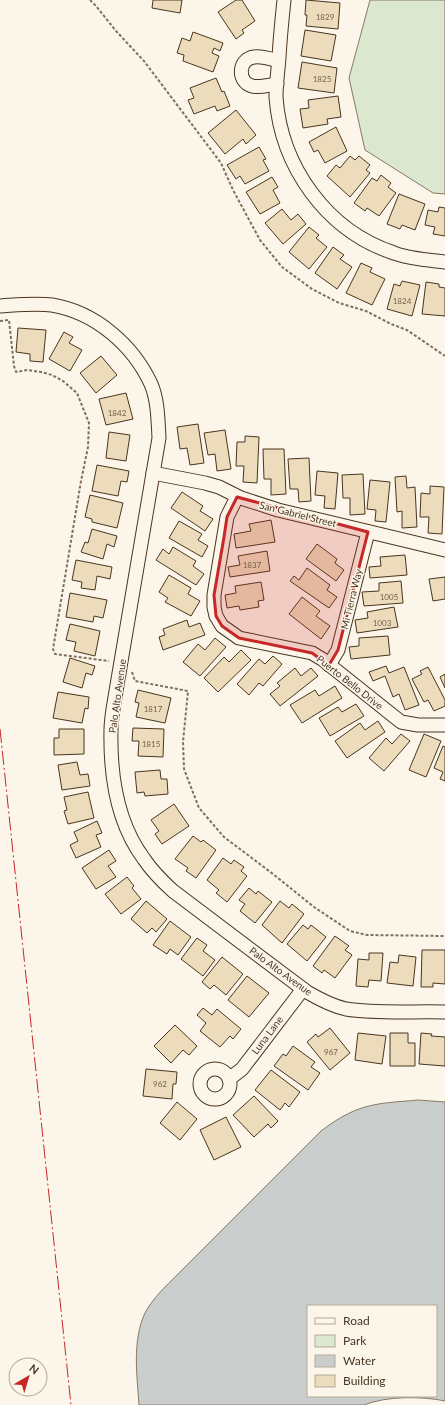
<svg xmlns="http://www.w3.org/2000/svg" width="445" height="1405" viewBox="0 0 445 1405" font-family="Lato,sans-serif">
<style>
.green{fill:#dce7d0;stroke:#887966}
.water{fill:#c9cecd;stroke:#887966;fill-rule:evenodd}
.building{fill:#ecdcbc;stroke:#4a3520}
.lines{fill:none;stroke-linecap:round;stroke-linejoin:round}
.minor-casing{stroke:#4a3520;stroke-width:15}
.path{stroke:#7f6f5c;stroke-width:2;stroke-dasharray:3 2;stroke-linecap:butt}
.minor{stroke:#fbf6e9;stroke-width:13}
.power{stroke:#c62828;stroke-width:1;stroke-dasharray:14 3 2 3;stroke-linecap:butt}
.marked{fill:#c62828;fill-opacity:0.2;stroke:#c62828;stroke-width:3;stroke-linejoin:round}
.labels{text-anchor:middle;stroke-width:3;stroke-linejoin:round;paint-order:stroke}
.number-label{font-size:8px;fill:#725f47}
.street-label{font-size:10px;fill:#4a3520;stroke:#fbf6e9}
</style>
<rect width="100%" height="100%" fill="#fbf6e9"/>
<polygon class="green" points="370,0 445,0 445,194 433,193 365,150 349,78"/>
<path class="water" d="M 418,1100 L 445,1102 L 445,1401 C 422,1396 386,1396 364,1405 L 139,1405 C 137,1375 132,1341 145,1313 C 152,1299 166,1286 177,1275 L 321,1131 C 333,1122 345,1114 359,1109 C 378,1102 399,1102 418,1100 ZM 308,1306 L 436,1306 L 436,1396 L 308,1396 Z"/>
<g class="building">
<polygon points="153,0 182,0 180,13 152,8"/>
<polygon points="236,0 242,0 255,21 242,30 244,33 236,39 218,12"/>
<polygon points="306,0 340,3 338,29 306,26 307,15 305,15"/>
<polygon points="305,30 336,35 331,61 301,56"/>
<polygon points="193,32 223,43 220,51 214,48 212,53 219,56 213,72 183,61 184,55 177,53 182,38 190,41"/>
<polygon points="302,62 337,68 334,93 298,88"/>
<polygon points="216,78 222,92 224,91 230,106 217,111 215,106 194,114 188,100 194,98 190,88"/>
<polygon points="338,96 341,117 327,119 328,124 303,128 300,109 309,108 308,100"/>
<polygon points="236,110 256,135 246,144 243,139 225,154 208,133"/>
<polygon points="336,127 347,151 325,163 318,150 314,152 309,142"/>
<polygon points="259,147 266,159 263,160 269,171 245,184 240,176 236,179 227,165"/>
<polygon points="350,156 355,160 359,156 370,165 366,170 370,173 350,197 327,176 336,165 340,168"/>
<polygon points="381,175 391,183 388,187 396,193 379,216 367,208 365,211 354,203 372,178 377,181"/>
<polygon points="272,177 278,187 273,190 280,203 260,214 246,192"/>
<polygon points="399,194 425,204 415,230 402,225 400,229 387,224"/>
<polygon points="439,207 445,208 445,236 433,234 435,227 425,225 428,210 438,212"/>
<polygon points="282,209 291,220 298,214 306,224 283,244 265,223"/>
<polygon points="309,227 319,235 316,238 327,247 309,269 289,252"/>
<polygon points="333,247 344,255 340,259 352,267 337,289 315,273"/>
<polygon points="361,263 372,268 370,272 385,279 372,305 346,293"/>
<polygon points="402,281 420,285 412,316 387,309 394,284 400,286"/>
<polygon points="426,282 439,284 439,287 445,288 445,316 422,314"/>
<polygon points="18,328 46,330 43,362 30,361 30,354 16,352"/>
<polygon points="64,332 73,337 69,343 82,350 70,371 49,359"/>
<polygon points="101,356 117,375 96,393 80,373"/>
<polygon points="126,393 133,419 106,425 99,399"/>
<polygon points="198,424 204,463 190,465 187,448 180,449 177,427"/>
<polygon points="225,430 231,469 217,471 215,454 208,455 204,433"/>
<polygon points="109,432 130,435 126,461 106,458"/>
<polygon points="245,436 259,437 257,483 243,482 244,466 236,466 237,442 245,442"/>
<polygon points="263,449 284,449 286,494 271,495 271,479 264,479"/>
<polygon points="309,458 311,501 299,502 298,489 290,489 288,459"/>
<polygon points="97,465 129,471 127,482 121,481 118,496 92,491"/>
<polygon points="317,471 338,473 335,509 324,508 325,496 315,495"/>
<polygon points="363,474 365,514 350,515 350,498 343,498 342,475"/>
<polygon points="406,476 407,488 415,487 417,527 402,528 402,511 397,512 395,477"/>
<polygon points="370,480 390,482 386,522 375,521 376,510 367,509"/>
<polygon points="430,486 444,487 442,534 428,533 429,517 420,517 421,493 430,494"/>
<polygon points="182,492 203,506 200,511 213,519 205,531 171,508"/>
<polygon points="90,495 123,503 117,528 92,522 92,519 85,517"/>
<polygon points="271,520 275,542 236,548 234,534 251,531 249,524"/>
<polygon points="179,521 202,534 198,540 208,546 202,557 169,538"/>
<polygon points="92,529 117,536 114,547 107,544 103,559 81,552 85,542 88,543"/>
<polygon points="317,544 337,559 335,563 344,570 336,581 306,559"/>
<polygon points="173,547 196,561 193,566 204,574 196,585 156,560 163,549 169,554"/>
<polygon points="267,551 270,571 230,577 228,567 240,565 238,556"/>
<polygon points="405,555 407,575 370,578 369,567 381,566 380,557"/>
<polygon points="76,560 112,567 110,579 97,576 95,590 81,588 82,582 72,580"/>
<polygon points="307,568 330,585 327,590 337,597 329,608 290,581 294,576 299,580"/>
<polygon points="169,575 191,588 188,594 200,601 191,616 165,602 168,598 159,592"/>
<polygon points="445,577 445,599 433,601 429,579"/>
<polygon points="401,581 403,603 364,606 362,592 379,591 379,583"/>
<polygon points="261,582 264,600 258,601 259,607 240,610 239,606 227,608 225,595 236,593 235,586"/>
<polygon points="70,593 107,600 103,618 94,616 93,622 66,617"/>
<polygon points="302,597 320,611 316,616 330,626 321,639 289,614"/>
<polygon points="394,607 398,627 357,633 355,620 368,618 367,612"/>
<polygon points="187,620 189,627 200,623 205,635 163,650 159,637 165,635 163,629"/>
<polygon points="70,624 100,631 95,656 74,651 76,642 66,640"/>
<polygon points="388,636 390,655 351,659 349,647 359,646 359,638"/>
<polygon points="215,638 226,647 200,676 183,662 198,644 205,650"/>
<polygon points="241,650 251,660 218,692 204,678 224,657 229,662"/>
<polygon points="273,656 282,664 263,686 259,683 249,695 237,684 259,659 265,664"/>
<polygon points="70,658 95,666 92,675 86,673 82,688 63,682"/>
<polygon points="386,666 389,673 404,667 419,705 405,710 399,694 393,697 385,676 373,681 369,672"/>
<polygon points="428,667 445,700 445,706 434,711 428,700 424,702 412,679 422,674 420,671"/>
<polygon points="295,668 301,676 311,668 318,676 280,706 270,694 280,686 277,683"/>
<polygon points="445,674 445,688 440,677"/>
<polygon points="335,686 342,698 302,723 290,705 315,690 319,696"/>
<polygon points="138,690 171,698 165,723 136,717 139,703 135,702"/>
<polygon points="58,692 89,697 88,709 85,708 82,723 53,718"/>
<polygon points="356,704 364,716 330,736 319,718 338,707 342,712"/>
<polygon points="378,721 385,732 347,758 335,741 360,723 365,730"/>
<polygon points="133,728 164,729 163,757 138,756 139,741 132,741"/>
<polygon points="59,729 84,729 84,754 54,755 54,738 59,738"/>
<polygon points="401,734 410,741 384,771 369,758 386,738 392,744"/>
<polygon points="424,734 441,741 426,777 409,770"/>
<polygon points="443,746 445,747 445,781 440,779 443,772 434,768"/>
<polygon points="77,762 80,775 88,774 90,786 62,790 58,765"/>
<polygon points="160,770 161,779 167,779 168,794 145,796 144,792 137,793 135,772"/>
<polygon points="88,792 94,818 68,824 64,811 67,810 64,797"/>
<polygon points="174,804 189,826 162,844 155,834 159,831 151,820"/>
<polygon points="97,821 102,833 96,835 101,847 76,858 70,845 78,841 74,832"/>
<polygon points="193,836 201,842 203,840 216,850 196,878 186,871 188,868 175,859"/>
<polygon points="109,850 116,861 108,866 116,877 96,889 82,868"/>
<polygon points="223,858 231,864 234,860 244,867 241,871 247,876 227,902 216,893 219,890 207,880"/>
<polygon points="127,877 134,886 132,888 141,899 121,914 105,894"/>
<polygon points="249,888 256,894 258,891 272,902 255,923 240,911 245,904 239,900"/>
<polygon points="146,901 167,919 156,932 152,928 147,933 131,919"/>
<polygon points="280,901 289,908 292,904 304,914 282,943 262,925"/>
<polygon points="170,921 191,937 178,955 170,949 167,954 153,945"/>
<polygon points="303,925 308,929 311,925 326,937 307,961 287,944"/>
<polygon points="335,936 349,946 345,950 352,955 335,978 324,970 322,973 313,966"/>
<polygon points="197,938 207,945 203,951 215,960 203,976 181,959"/>
<polygon points="422,950 445,950 445,984 433,983 433,987 421,987"/>
<polygon points="369,953 383,953 381,981 369,980 368,987 356,986 358,959 369,960"/>
<polygon points="399,955 416,957 413,986 387,983 390,962 398,963"/>
<polygon points="222,957 243,974 226,995 214,985 210,989 202,982"/>
<polygon points="247,976 269,993 249,1017 228,1000"/>
<polygon points="203,1008 212,1015 217,1009 241,1029 233,1039 230,1036 220,1047 200,1031 206,1023 197,1015"/>
<polygon points="175,1025 197,1046 189,1055 183,1050 171,1063 154,1046"/>
<polygon points="330,1028 350,1053 330,1070 307,1042 316,1034 318,1037"/>
<polygon points="358,1033 386,1036 382,1064 355,1060"/>
<polygon points="390,1033 408,1033 408,1043 415,1043 415,1066 390,1066"/>
<polygon points="421,1033 432,1034 431,1036 445,1037 445,1066 419,1064"/>
<polygon points="293,1046 315,1062 311,1067 320,1073 308,1090 274,1066 283,1054 286,1056"/>
<polygon points="146,1069 177,1072 176,1084 173,1084 172,1099 143,1096"/>
<polygon points="271,1070 300,1092 289,1107 285,1103 280,1110 255,1090"/>
<polygon points="254,1096 278,1121 271,1128 268,1124 254,1137 233,1115"/>
<polygon points="177,1102 197,1119 180,1140 160,1123"/>
<polygon points="226,1117 241,1147 214,1160 200,1130"/>
</g>
<g class="lines">
<defs>
<g id="minor">
<path d="M 284,0 C 282,19 280,38 279,58 C 278,71 276,84 276,97 C 281,167 327,231 394,253 C 410,259 428,260 445,262"/>
<path d="M 277,84 C 269,85 259,88 252,86 C 237,82 238,59 254,57 C 262,56 271,59 278,61"/>
<path d="M 0,306 C 17,305 35,303 52,305 C 95,312 133,345 151,384 C 158,400 158,421 159,438 L 116,691 C 114,704 111,717 111,730 C 110,774 117,823 144,859 C 152,871 162,881 173,891 L 307,992 C 319,999 332,1006 346,1009 C 377,1014 414,1011 445,1012"/>
<polyline points="153,473 205,483 219,487 241,498 278,510 445,550"/>
<polyline points="237,497 227,517 214,595 214,607 216,616 222,626 239,638 312,653 322,659 401,722 418,725 445,725"/>
<polyline points="329,665 338,650 368,532"/>
<circle cx="215" cy="1084" r="15"/>
<polyline points="229,1079 242,1069 303,989"/>
</g>
</defs>
<use href="#minor" class="minor-casing"/>
<g class="path">
<polyline points="90,0 96,6 116,31 144,61 221,163 233,190 260,240 282,267 312,289 339,303 366,311 391,324 407,330 445,356"/>
<polyline points="0,321 9,320 14,366 16,372 27,370 41,372 52,375 63,381 77,393 89,423 88,447 81,481 53,649 55,654 109,661"/>
<polyline points="132,672 135,681 188,691 183,742 184,769 199,808 224,837 273,874 314,907 350,931 367,935 445,936"/>
</g>
<use href="#minor" class="minor"/>
<polyline class="power" points="0,729 71,1405"/>
</g>
<path class="marked" d="M 237,497 L 368,532 L 338,650 L 329,665 L 312,653 L 239,638 L 222,626 L 216,616 L 214,595 L 224,537 L 227,517 Z"/>
<g class="labels">
<g class="number-label">
<text x="325" y="20">1829</text>
<text x="322" y="82">1825</text>
<text x="402" y="304">1824</text>
<text x="117" y="416">1842</text>
<text x="252" y="568">1837</text>
<text x="389" y="600">1005</text>
<text x="382" y="626">1003</text>
<text x="153" y="712">1817</text>
<text x="151" y="747">1815</text>
<text x="331" y="1055">967</text>
<text x="160" y="1087">962</text>
</g>
<g class="street-label">
<text transform="translate(298 514) rotate(14)" y="4">San Gabriel Street</text>
<text transform="translate(351 599) rotate(-76)" y="4">Mi Tierra Way</text>
<text transform="translate(350 682) rotate(38)" y="4">Puerto Bello Drive</text>
<text transform="translate(117 696) rotate(-82)" y="4">Palo Alto Avenue</text>
<text transform="translate(281 971) rotate(36)" y="4">Palo Alto Avenue</text>
<text transform="translate(267 1035) rotate(-53)" y="4">Luna Lane</text>
</g>
</g>
<rect x="307" y="1305" width="130" height="92" fill="#fbf6e9" stroke="#b4a999"/>
<rect x="315" y="1318" width="20" height="6" fill="#fbf6e9" stroke="#b4a999"/>
<text x="343" y="1325" font-size="12" fill="#4a3520">Road</text>
<rect x="315" y="1335" width="20" height="12" fill="#dce7d0" stroke="#b4a999"/>
<text x="343" y="1345" font-size="12" fill="#4a3520">Park</text>
<rect x="315" y="1355" width="20" height="12" fill="#c9cecd" stroke="#b4a999"/>
<text x="343" y="1365" font-size="12" fill="#4a3520">Water</text>
<rect x="315" y="1375" width="20" height="12" fill="#ecdcbc" stroke="#b4a999"/>
<text x="343" y="1385" font-size="12" fill="#4a3520">Building</text>
<g transform="translate(28 1377) rotate(38)"><circle r="19" fill="#fbf6e9" stroke="#b4a999"/>
<path d="M0-3L7 15L0 10L-7 15Z" fill="#c62828"/>
<text y="-6" font-size="11" font-weight="bold" text-anchor="middle" fill="#4a3520">N</text>
</g>
</svg>
